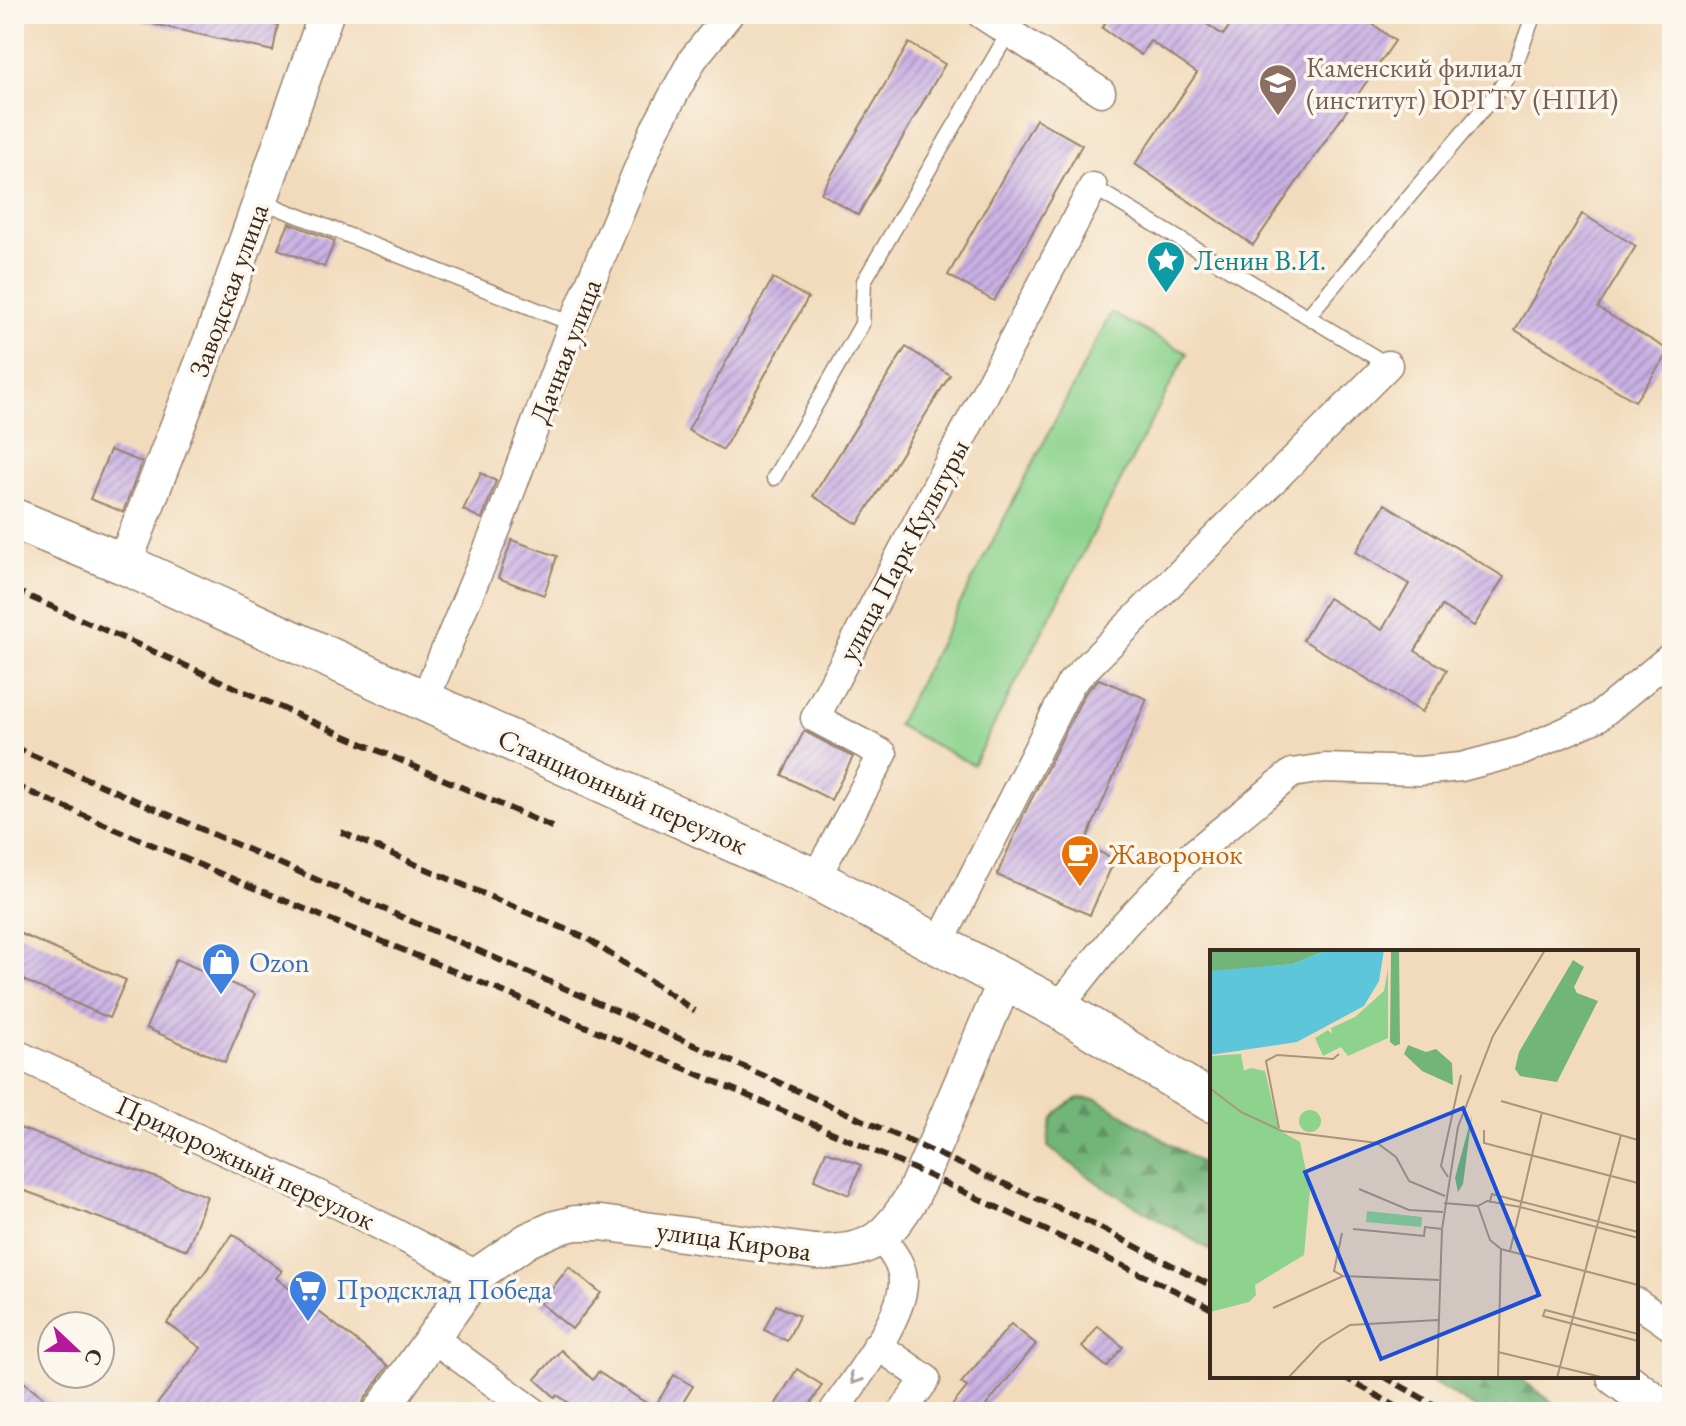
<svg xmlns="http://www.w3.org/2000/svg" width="1686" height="1426" viewBox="0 0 1686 1426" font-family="'EB Garamond',serif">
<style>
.grass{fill:#8dd38e;stroke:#647e56;stroke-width:2}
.forest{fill:url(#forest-firs);stroke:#56704c;stroke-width:2}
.building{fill:url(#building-hatch)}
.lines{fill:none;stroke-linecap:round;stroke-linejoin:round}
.service-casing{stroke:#96826d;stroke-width:17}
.minor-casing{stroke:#96826d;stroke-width:31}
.tertiary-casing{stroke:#96826d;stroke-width:37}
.secondary-casing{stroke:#96826d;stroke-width:43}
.service{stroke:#fff;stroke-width:14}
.minor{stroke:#fff;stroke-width:28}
.tertiary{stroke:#fff;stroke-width:34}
.secondary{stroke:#fff;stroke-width:40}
.rail{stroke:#3b2a1e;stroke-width:6;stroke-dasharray:12 6;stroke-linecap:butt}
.oneway{stroke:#a79f9a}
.labels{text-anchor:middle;stroke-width:7;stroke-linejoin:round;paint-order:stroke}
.education-label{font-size:28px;fill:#785e54;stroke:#fbf7ec;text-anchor:start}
.culture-label{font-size:28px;fill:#0d838f;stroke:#fbf7ec;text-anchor:start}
.street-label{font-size:28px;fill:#3b2a1e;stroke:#fbf7ec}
.food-label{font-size:28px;fill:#c56008;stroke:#fbf7ec;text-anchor:start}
.shop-label{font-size:28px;fill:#366cbe;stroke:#fbf7ec;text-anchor:start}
.inset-road{fill:none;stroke:#a9947d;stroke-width:2}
.view{fill:#1d4ed8;fill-opacity:0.15;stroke:#1d4ed8;stroke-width:4}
.inset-edge{fill:none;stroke:#3b2a1e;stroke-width:4}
</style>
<defs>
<pattern id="forest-firs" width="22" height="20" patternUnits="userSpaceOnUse" patternTransform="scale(2)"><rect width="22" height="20" fill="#72b579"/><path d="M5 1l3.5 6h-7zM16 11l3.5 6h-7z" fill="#5f9363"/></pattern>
<pattern id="building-hatch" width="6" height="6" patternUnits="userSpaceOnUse" patternTransform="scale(2)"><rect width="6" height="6" fill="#c9b0e4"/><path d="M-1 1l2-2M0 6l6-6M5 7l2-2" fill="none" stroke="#a48fb8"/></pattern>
</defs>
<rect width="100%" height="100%" fill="#fbf7ec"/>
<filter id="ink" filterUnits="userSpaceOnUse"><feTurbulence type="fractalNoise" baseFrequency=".0125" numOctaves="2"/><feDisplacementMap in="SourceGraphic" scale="16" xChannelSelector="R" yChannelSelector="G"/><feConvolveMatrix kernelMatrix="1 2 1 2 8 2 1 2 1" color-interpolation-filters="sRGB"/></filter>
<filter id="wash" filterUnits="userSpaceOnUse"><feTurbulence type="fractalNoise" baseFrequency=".006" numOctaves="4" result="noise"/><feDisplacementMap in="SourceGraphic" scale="32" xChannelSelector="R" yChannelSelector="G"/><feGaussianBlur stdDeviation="1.8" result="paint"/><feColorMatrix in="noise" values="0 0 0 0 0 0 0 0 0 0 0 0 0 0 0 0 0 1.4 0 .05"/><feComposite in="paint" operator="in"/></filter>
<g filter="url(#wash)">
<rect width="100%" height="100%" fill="#f2dbbc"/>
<polygon class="grass" points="1111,313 1187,353 973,765 897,725"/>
<g class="forest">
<path d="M 1079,1098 L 1098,1099 L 1212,1170 L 1212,1251 L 1102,1186 L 1048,1147 C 1048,1119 1054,1110 1079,1098 Z"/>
<polygon points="1422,1376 1517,1376 1565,1412 1482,1412"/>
</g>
<g id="blocks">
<g class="building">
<polygon points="145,14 229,14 278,25 273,51 144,22"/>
<polygon points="1111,14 1192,14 1223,35 1238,14 1360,14 1395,41 1253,245 1135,164 1197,73 1150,41 1141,55 1102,28"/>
<polygon points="909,43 945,64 858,215 821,193"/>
<polygon points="1036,119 1082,145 994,301 948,275"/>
<polygon points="1582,214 1636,246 1598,308 1670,351 1635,401 1515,330"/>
<polygon points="289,223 335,241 324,267 278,249"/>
<polygon points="773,278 808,298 723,450 688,430"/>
<polygon points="906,347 950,375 858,524 813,496"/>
<polygon points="110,450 142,462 123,512 90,499"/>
<polygon points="481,473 496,481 482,519 463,510"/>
<polygon points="1385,504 1504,577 1474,626 1442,606 1415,651 1447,670 1422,712 1303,640 1328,598 1382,630 1409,584 1356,552"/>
<polygon points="512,540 557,556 544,595 498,578"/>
<polygon points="1099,679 1147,699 1084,845 1115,859 1090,915 997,875 1023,816 1085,693"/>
<polygon points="804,731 853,757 831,800 782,775"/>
<polygon points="14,931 126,980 109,1018 14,976"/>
<polygon points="176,959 255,994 225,1062 146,1028"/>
<polygon points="14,1126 207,1196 187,1250 14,1187"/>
<polygon points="826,1151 861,1165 849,1195 814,1180"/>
<polygon points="233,1234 282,1271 276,1278 388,1366 364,1400 360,1412 151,1412 201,1348 167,1323"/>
<polygon points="569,1267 601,1293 572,1329 540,1303"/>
<polygon points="776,1305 799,1316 787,1341 764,1330"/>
<polygon points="1011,1324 1036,1344 981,1412 947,1412 967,1387 961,1383"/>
<polygon points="1098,1326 1123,1347 1107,1367 1082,1347"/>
<polygon points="561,1350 593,1380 598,1372 654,1408 674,1375 693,1386 677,1412 583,1412 557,1395 555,1397 535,1379"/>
<polygon points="797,1369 822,1385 806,1412 771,1412"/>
<polygon points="14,1374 62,1412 14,1412"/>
</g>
</g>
</g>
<g filter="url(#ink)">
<use href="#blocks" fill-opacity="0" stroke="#96826d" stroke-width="2"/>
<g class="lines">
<defs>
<g id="service">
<polyline points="1093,187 1388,365"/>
<polyline points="261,201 573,324"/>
<polyline points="1308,316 1499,90 1516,63 1534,14"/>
<polyline points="774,478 862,324 864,281 1009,32"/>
</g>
<g id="minor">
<polyline points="981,14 1101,92"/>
<polyline points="424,701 498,525 573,324 654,131 693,59 729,14"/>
<polyline points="815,879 883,754 815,718 1093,187"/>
<polyline points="939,944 1071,683 1388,365"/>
<polyline points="1058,1008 1123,926 1186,860 1292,773 1324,768 1419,771 1461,767 1522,751 1598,717 1672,656"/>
<polyline points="14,1053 330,1200 477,1275"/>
<polyline points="1636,1302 1672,1327"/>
<polyline points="434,1339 534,1412"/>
<polyline points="877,1345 926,1379 902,1412"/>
<path d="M 833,1412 C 854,1381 904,1318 903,1281 C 903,1264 890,1250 881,1237"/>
</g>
<g id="tertiary">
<polyline points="124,564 216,327 326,14"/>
<path d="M 380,1412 L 477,1275 L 528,1240 L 555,1228 L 575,1223 L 601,1223 L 814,1252 C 868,1254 886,1240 913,1195 L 1006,979"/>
</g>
<g id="secondary">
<polyline points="14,519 124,564 815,879 1058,1008 1212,1102"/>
<polyline points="1617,1376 1665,1412"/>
</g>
</defs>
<use href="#service" class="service-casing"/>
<use href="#minor" class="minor-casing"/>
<use href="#tertiary" class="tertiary-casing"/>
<use href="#secondary" class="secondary-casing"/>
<use href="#service" class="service"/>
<use href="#minor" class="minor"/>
<use href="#tertiary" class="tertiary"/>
<use href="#secondary" class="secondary"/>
<g class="rail">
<polyline points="14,590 554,828"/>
<polyline points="14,747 760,1074 1087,1221 1212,1286"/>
<path d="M 14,785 C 349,932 691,1063 1022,1219 C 1085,1249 1150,1277 1212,1309"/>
<polyline points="341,832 588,939 695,1011"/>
<polyline points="1342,1376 1406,1412"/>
<polyline points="1383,1376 1447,1412"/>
</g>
</g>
<defs><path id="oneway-chevron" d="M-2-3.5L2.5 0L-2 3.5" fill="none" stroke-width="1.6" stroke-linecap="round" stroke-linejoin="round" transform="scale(2)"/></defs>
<use class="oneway" href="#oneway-chevron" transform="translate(855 1379) rotate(123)"/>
</g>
<defs>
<symbol id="university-pin" viewBox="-11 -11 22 30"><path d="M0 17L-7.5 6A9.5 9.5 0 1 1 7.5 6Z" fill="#8d6e63" stroke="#fbf7ec"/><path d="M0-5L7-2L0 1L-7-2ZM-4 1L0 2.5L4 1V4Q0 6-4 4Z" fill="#fff"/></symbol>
<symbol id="sight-pin" viewBox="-11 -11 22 30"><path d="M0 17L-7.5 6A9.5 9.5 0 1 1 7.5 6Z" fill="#0f9aa8" stroke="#fbf7ec"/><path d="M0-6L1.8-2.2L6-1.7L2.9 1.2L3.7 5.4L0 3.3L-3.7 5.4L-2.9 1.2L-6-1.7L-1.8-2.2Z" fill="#fff"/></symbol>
<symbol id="cafe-pin" viewBox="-11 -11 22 30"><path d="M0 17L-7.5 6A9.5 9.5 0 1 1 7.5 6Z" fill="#e8710a" stroke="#fbf7ec"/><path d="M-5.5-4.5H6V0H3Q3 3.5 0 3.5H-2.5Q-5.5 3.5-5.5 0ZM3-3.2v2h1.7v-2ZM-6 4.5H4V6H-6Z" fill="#fff"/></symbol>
<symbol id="shop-pin" viewBox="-11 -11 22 30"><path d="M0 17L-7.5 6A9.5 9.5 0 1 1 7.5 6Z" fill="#3f7fe0" stroke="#fbf7ec"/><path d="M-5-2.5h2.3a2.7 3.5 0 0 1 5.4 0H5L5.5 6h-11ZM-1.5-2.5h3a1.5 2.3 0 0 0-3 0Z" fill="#fff"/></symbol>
<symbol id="supermarket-pin" viewBox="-11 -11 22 30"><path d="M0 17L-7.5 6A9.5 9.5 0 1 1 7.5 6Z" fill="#3f7fe0" stroke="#fbf7ec"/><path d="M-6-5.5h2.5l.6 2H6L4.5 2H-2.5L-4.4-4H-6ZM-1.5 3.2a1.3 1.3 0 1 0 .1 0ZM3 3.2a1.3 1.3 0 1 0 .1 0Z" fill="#fff"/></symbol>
</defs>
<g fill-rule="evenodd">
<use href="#university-pin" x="1256" y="61" width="44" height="60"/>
<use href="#sight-pin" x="1144" y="238" width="44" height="60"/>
<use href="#cafe-pin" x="1058" y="832" width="44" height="60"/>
<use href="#shop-pin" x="199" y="940" width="44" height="60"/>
<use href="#supermarket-pin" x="286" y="1267" width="44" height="60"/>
</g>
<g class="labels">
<g class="education-label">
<text x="1306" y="77">Каменский филиал<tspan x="1306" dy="32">(институт) ЮРГТУ (НПИ)</tspan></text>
</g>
<g class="culture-label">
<text x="1194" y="270">Ленин В.И.</text>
</g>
<g class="street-label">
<text transform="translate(228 290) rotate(-70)" y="10">Заводская улица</text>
<text transform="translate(565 351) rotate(-69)" y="10">Дачная улица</text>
<text transform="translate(903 550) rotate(-62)" y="10">улица Парк Культуры</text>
<text transform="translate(623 791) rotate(24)" y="10">Станционный переулок</text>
<text transform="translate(246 1162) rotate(25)" y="10">Придорожный переулок</text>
<text transform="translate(734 1240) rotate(8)" y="10">улица Кирова</text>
</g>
<g class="food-label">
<text x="1108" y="864">Жаворонок</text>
</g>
<g class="shop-label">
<text x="249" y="972">Ozon</text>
<text x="336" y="1299">Продсклад Победа</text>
</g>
</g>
<g transform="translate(1210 950)">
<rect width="428" height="428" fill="#f2dbbc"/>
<path d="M 31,104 L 35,126 L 0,134 L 0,106 ZM89 171a11 11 0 1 1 22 0a11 11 0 1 1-22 0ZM 157,261 L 212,267 L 211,277 L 156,272 Z" fill="#8dd38e"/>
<path d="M 0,0 L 117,0 L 83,14 L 15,21 L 0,21 ZM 181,0 L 189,0 L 190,94 L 185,96 L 180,92 ZM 363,10 L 374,17 L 364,37 L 367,43 L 388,51 L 347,132 L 310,126 L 305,119 L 309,102 ZM 198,95 L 216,102 L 226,99 L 242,113 L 243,135 L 212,121 L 194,104 ZM 262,165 L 253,234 L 248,242 L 245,228 Z" fill="#72b579"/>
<path d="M 178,18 L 178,88 L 138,106 L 131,97 L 113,106 L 105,88 L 118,80 L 122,84 L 121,78 L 145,67 L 174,41 ZM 41,118 L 55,121 L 69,180 L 90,192 L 100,241 L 94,305 L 45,335 L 46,345 L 39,352 L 0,362 L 0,132 Z" fill="#8dd38e"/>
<path d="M 117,0 L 174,0 L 169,31 L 154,56 L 87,92 L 0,105 L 0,21 L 83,14 Z" fill="#5ec6da"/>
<path class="inset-road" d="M 1,139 L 31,162 L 72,181 L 167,193 L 186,207 L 199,231 L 235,246M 291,151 L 428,190M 69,178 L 56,111 L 67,105 L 123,109 L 129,104M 274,180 L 274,193 L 428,233M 238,227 L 231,216 L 251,125M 149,239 L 199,260 L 233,262M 280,251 L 282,244 L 428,282M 234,253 L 268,256 L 280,290 L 291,299 L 428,335M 268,256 L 277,251 L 310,257 L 428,288M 143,279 L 214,286 L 215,277 L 232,279M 132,283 L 124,321 L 133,326M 300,301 L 332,162M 63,358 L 133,326 L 229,330M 428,384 L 335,360 L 333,366 L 428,391M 288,402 L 395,428M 78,428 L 111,393 L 140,375 L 228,370M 227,428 L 232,279 L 248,177 L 283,86 L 335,0M 288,428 L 291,299M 347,428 L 411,185"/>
<path class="view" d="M 253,158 L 329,345 L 171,409 L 95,222 Z"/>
<rect width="428" height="428" class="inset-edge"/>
</g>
<rect width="1686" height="1426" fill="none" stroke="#fbf7ec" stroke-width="48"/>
<g transform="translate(76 1350) rotate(112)"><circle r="38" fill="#fbf7ec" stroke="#aea59a" stroke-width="2"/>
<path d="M0-6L14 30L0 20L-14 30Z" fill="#b5179e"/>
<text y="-12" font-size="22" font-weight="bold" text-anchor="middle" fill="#3b2a1e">С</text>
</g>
</svg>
